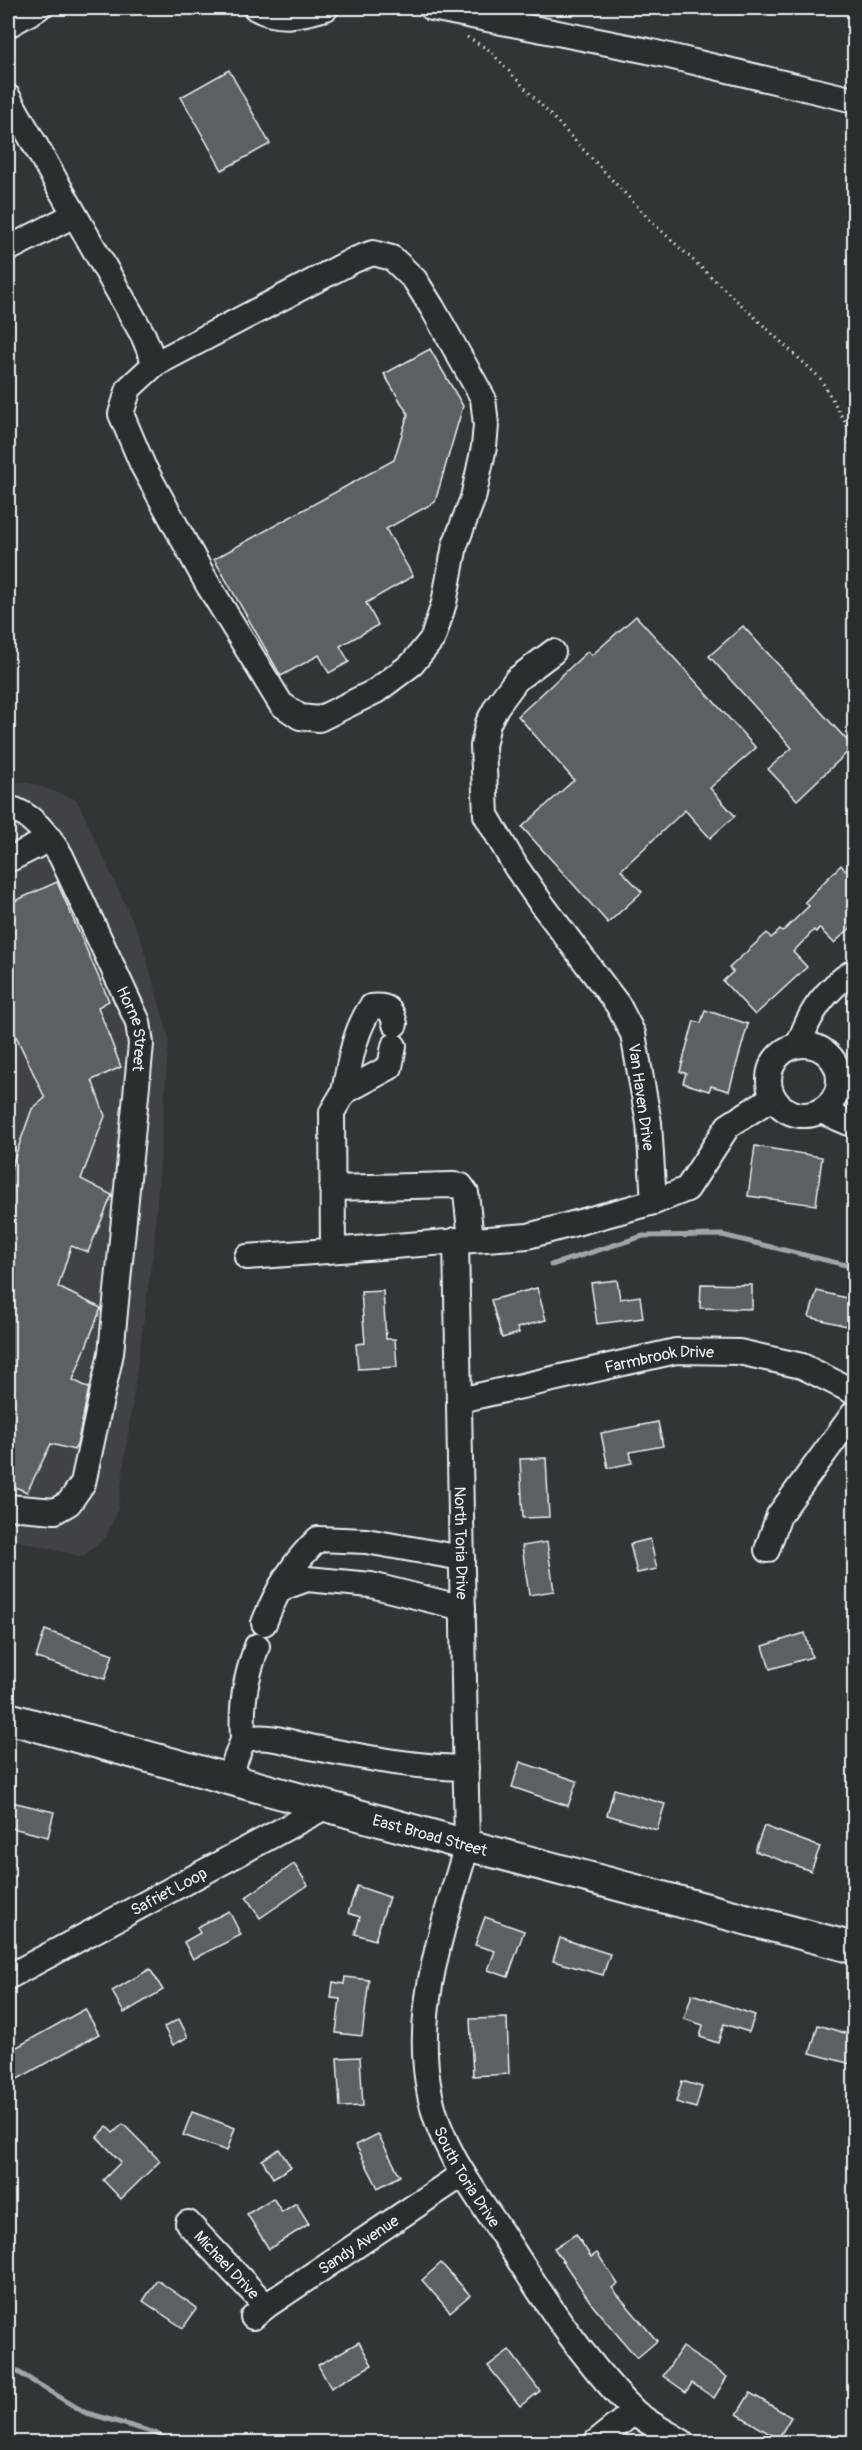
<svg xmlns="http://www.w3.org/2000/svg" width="862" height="2450" viewBox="0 0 862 2450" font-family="Pangolin,sans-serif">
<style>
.built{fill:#3f4244}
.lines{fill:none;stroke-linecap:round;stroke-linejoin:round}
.stream{stroke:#9fa5aa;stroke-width:5}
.building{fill:#5c6063;stroke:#e8f1f8;stroke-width:1.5}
.minor-casing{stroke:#e8f1f8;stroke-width:28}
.major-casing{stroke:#e8f1f8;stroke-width:34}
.path{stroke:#e8f1f8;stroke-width:3;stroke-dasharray:1.5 4.5;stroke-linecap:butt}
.minor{stroke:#2a2d2e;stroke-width:24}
.major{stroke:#2a2d2e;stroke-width:30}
.labels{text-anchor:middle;stroke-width:6;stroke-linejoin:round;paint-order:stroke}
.street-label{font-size:16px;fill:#e8f1f8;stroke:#2a2d2e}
</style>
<rect width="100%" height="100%" fill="#323536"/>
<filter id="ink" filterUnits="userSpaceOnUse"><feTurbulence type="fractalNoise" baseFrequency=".0167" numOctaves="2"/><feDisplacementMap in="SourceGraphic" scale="12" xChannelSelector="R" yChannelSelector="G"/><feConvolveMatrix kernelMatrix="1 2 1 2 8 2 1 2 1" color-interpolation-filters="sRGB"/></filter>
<g filter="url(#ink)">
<polygon class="built" points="8,781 30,783 77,800 141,939 169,1038 154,1244 118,1509 106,1537 82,1557 8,1538"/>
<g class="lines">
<g class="stream">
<polyline points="551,1265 643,1236 722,1235 854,1267"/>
<polyline points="8,2366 84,2412 155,2433 171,2442"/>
</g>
</g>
<g class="building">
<polygon points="229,70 270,144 222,170 181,97"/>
<polygon points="430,349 463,406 435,502 386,529 413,576 366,603 378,625 340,646 349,662 329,673 319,655 281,676 214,559 394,460 408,414 384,374"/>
<polygon points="636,616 756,748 710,788 735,816 710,838 685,810 621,870 642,892 608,923 522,827 574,780 518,716 588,651 592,655"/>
<polygon points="743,626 853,747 797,800 768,769 792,748 709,656"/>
<polygon points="855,861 855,924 834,943 819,928 816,932 814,930 793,952 807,967 755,1015 723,981 733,972 729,968 767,933 771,938 780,930 782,932 809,906 805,902 824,882 841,865 845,870"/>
<polygon points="57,882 109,1001 98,1007 121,1067 92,1080 105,1116 81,1179 112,1195 88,1252 71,1246 58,1287 101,1308 73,1380 89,1388 77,1445 74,1450 51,1444 27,1492 8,1484 8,1176 32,1109 45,1098 8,1019 8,904"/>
<polygon points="705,1010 748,1024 729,1091 711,1086 709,1091 683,1083 686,1073 680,1072 687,1045 694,1021 701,1023"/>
<polygon points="755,1146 822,1157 816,1205 748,1196"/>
<polygon points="617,1280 620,1299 640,1296 643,1318 597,1324 591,1283"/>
<polygon points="701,1284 752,1285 752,1309 700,1308"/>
<polygon points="537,1288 546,1320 517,1328 519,1333 502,1338 491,1300"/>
<polygon points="383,1291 386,1339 395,1339 397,1367 358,1369 356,1344 365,1343 361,1292"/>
<polygon points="817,1291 855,1300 855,1328 809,1317"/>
<polygon points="658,1422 663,1446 630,1452 632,1463 608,1468 601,1433"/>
<polygon points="546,1458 549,1517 523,1518 520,1459"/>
<polygon points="650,1539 657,1569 637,1573 630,1544"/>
<polygon points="547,1542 554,1591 529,1595 522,1546"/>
<polygon points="45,1630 113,1654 105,1679 36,1658"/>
<polygon points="805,1633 812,1657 770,1669 763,1646"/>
<polygon points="520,1762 577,1781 568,1806 512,1787"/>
<polygon points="614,1789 665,1804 657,1830 607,1815"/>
<polygon points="8,1801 54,1812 48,1837 8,1827"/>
<polygon points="764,1826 820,1847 811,1871 755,1851"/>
<polygon points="294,1864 308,1885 260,1918 246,1897"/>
<polygon points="357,1886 389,1897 375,1940 355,1934 360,1917 348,1913"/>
<polygon points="229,1911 241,1935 193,1959 184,1942 200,1933 197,1927"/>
<polygon points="485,1917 524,1931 508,1977 488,1970 495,1951 475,1945"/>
<polygon points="560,1938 610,1954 603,1975 553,1961"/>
<polygon points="150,1969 163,1990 124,2013 112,1991"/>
<polygon points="345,1977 369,1980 362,2036 336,2033 340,1999 331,1998 333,1982 344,1984"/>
<polygon points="692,1994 755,2015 749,2032 724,2024 718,2043 700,2037 703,2025 684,2019"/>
<polygon points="85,2009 99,2034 14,2081 8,2069 8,2052"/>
<polygon points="507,2018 509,2074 473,2076 470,2019"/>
<polygon points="179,2019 188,2037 173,2045 164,2027"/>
<polygon points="818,2025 855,2036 855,2065 810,2053"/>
<polygon points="360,2057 363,2106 340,2107 337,2058"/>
<polygon points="682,2081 702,2087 696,2108 676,2102"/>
<polygon points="192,2112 235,2128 227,2151 183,2135"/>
<polygon points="123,2124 160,2161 121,2199 103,2180 121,2162 97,2137 107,2127 113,2133"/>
<polygon points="378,2134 400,2176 378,2188 356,2145"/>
<polygon points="279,2149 291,2167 273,2178 262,2160"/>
<polygon points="273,2198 282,2212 296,2203 309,2224 269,2249 247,2214"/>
<polygon points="576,2234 591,2257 597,2253 618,2284 612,2288 657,2341 637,2358 593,2306 554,2248"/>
<polygon points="441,2263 470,2295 450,2312 422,2280"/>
<polygon points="157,2280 197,2308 183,2328 143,2301"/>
<polygon points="359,2342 372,2365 331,2388 318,2365"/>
<polygon points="682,2347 727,2377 714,2398 692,2383 686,2392 663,2376"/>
<polygon points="509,2350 540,2391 520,2406 488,2366"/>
<polygon points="750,2393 791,2417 778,2439 737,2414"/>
</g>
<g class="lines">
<defs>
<g id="minor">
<path d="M 256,8 C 279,21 301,15 326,8"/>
<polyline points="432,8 648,51 854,100"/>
<polyline points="8,25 38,8"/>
<polyline points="8,97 143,335 155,364"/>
<polyline points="8,249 74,215"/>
<polygon points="373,253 392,258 415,280 433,309 483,398 486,425 484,447 473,498 455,545 444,603 433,638 412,664 376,691 319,719 300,717 281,704 207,583 143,466 121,414 129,388 155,364 354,260"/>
<path id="s1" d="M 8,808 C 32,813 48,836 61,856 L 138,1022 L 141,1044 L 111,1353 L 83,1483 L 69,1503 L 55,1511 L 8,1507"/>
<polyline points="8,860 50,839"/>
<circle cx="804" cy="1080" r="35"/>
<path d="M 799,1045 C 809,1012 826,989 854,971"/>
<path d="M 344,1092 C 350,1062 354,1032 371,1007 C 387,1005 392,1009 395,1024"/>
<polyline points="821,1111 854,1125"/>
<polyline points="332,1188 453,1185 461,1186 466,1193 471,1239"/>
<polyline points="654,1202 687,1189 728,1126 773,1097"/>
<path id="s2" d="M 456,1240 L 467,1845 C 444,1925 412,2010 430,2095 C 440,2147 474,2191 503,2235 C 542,2296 581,2358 633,2410 C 646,2423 667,2432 682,2442"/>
<polyline points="333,1250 332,1112 344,1092 390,1067 394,1046"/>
<polyline points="247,1257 528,1236 654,1202 649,1123 633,1034 618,1005 541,903 516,867 486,815 483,746 488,723 497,706 517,679 553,652"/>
<path id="s3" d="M 460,1400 L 676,1351 L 739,1352 L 802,1366 L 854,1392"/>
<polyline points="767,1550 779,1515 854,1413"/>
<polyline points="282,1588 307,1579 371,1585 463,1608"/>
<path d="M 264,1623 C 276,1592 293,1562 318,1539 L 366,1541 L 462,1558"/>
<path d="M 243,1740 C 241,1704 245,1680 257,1646"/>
<path d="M 228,1779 L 243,1740 C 267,1733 291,1743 315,1748 C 364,1757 416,1768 466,1768"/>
<path id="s4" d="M 8,1977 L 327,1806"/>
<path id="s5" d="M 188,2223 L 266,2306"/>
<path id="s6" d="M 253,2317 L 266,2306 L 463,2174"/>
<polyline points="596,2442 634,2412"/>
</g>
<g id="major">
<path id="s7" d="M 8,1718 L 467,1845 L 854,1948"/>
</g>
</defs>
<use href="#minor" class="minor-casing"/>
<use href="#major" class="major-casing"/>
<polyline class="path" points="467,37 489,50 652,222 820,378 848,427 854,473"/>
<use href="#minor" class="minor"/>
<use href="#major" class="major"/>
</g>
</g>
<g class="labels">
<g class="street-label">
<text dy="6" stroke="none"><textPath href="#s1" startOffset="262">Horne Street</textPath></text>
<text transform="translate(642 1097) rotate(82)" y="6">Van Haven Drive</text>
<text dy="6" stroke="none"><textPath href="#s3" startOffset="204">Farmbrook Drive</textPath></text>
<text dy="6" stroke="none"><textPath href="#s2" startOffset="303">North Toria Drive</textPath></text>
<text dy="6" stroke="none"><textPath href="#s7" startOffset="438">East Broad Street</textPath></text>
<text dy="6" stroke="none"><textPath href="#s4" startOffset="182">Safriet Loop</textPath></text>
<text dy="6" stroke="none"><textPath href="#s2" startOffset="951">South Toria Drive</textPath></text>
<text dy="6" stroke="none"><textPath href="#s6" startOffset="128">Sandy Avenue</textPath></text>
<text dy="6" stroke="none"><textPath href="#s5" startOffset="57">Michael Drive</textPath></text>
</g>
</g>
<rect width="862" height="2450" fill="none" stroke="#2a2d2e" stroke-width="30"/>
<rect x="15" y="15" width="832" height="2420" fill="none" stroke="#e8f1f8" stroke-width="2" filter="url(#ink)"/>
</svg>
